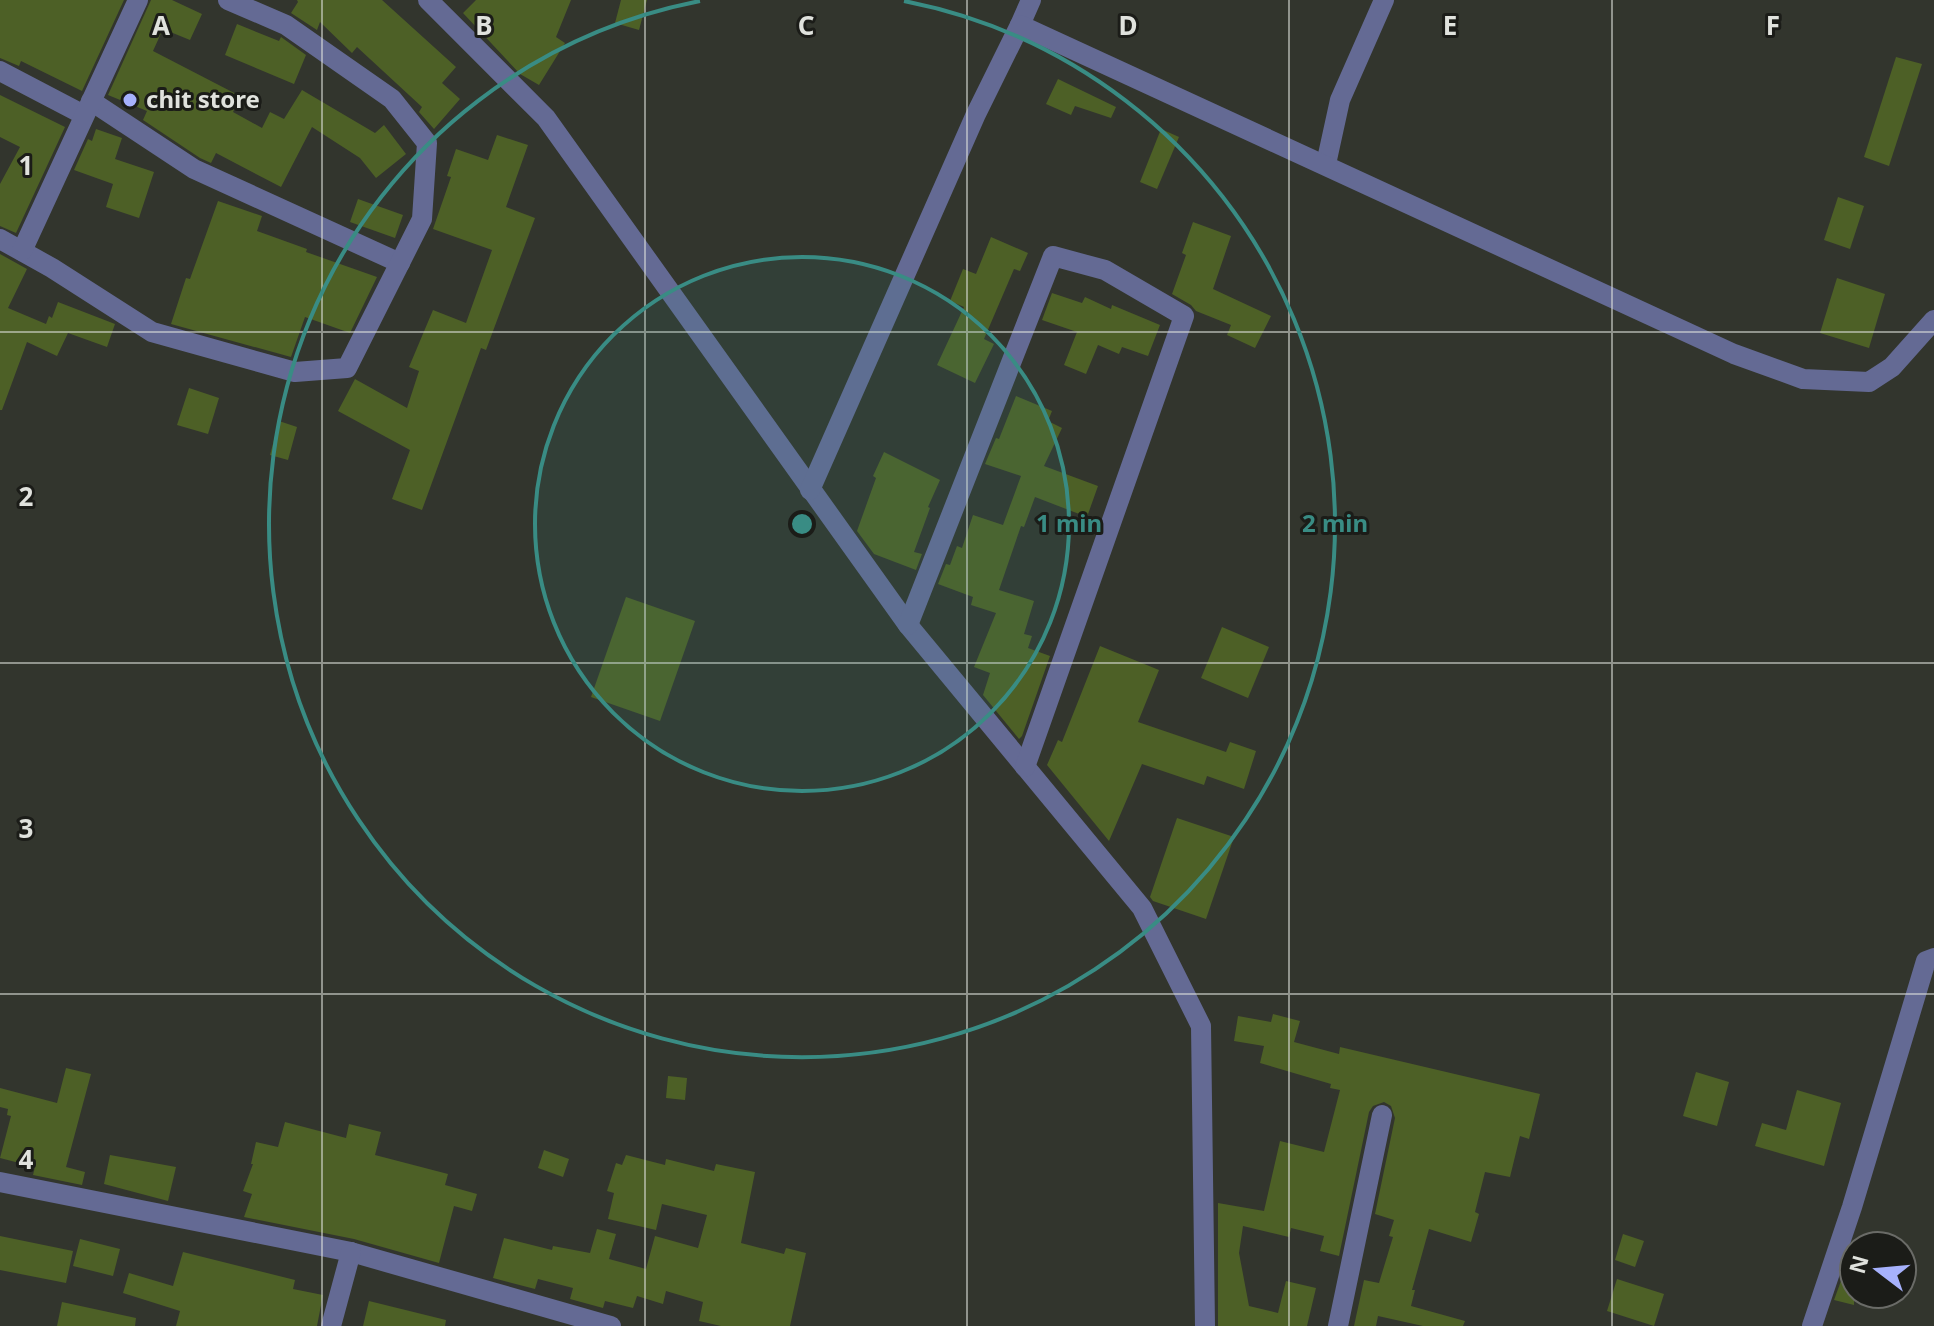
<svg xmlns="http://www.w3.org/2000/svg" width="1934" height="1326" viewBox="0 0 1934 1326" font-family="'Noto Sans',sans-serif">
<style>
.building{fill:#4d6026}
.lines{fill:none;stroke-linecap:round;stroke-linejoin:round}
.minor{stroke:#646a94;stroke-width:20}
.grid{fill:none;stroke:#e0e2dd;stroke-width:2;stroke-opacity:0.55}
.ring{fill:none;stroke:#398c84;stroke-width:4}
.poi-dot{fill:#a6b1fc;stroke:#1b1c18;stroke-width:3}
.labels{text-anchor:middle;stroke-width:6;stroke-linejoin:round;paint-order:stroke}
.poi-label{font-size:24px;font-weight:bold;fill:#e0e2dd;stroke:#1b1c18;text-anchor:start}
.grid-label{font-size:26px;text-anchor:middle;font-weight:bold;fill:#e0e2dd;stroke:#1b1c18;stroke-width:6;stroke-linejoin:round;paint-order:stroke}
.centre{fill:#398c84;stroke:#1b1c18;stroke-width:4}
.ring-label{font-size:24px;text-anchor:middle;font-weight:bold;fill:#398c84;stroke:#1b1c18;stroke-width:6;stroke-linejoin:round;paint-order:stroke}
</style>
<rect width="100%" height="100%" fill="#32352d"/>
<g class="building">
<polygon points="0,0 124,0 82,91 21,61 19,66 0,58"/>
<polygon points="151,0 172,0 202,14 190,40 163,29 153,51 240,96 233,112 262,128 270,112 284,119 302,90 375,133 384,125 406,154 376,178 360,158 312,127 281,187 216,153 211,163 200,158 143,120 147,111 108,95"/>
<polygon points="297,0 382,0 456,67 442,83 460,99 434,129 419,112 422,107 357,47 352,53 320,22 317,30 291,13 298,2"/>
<polygon points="476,0 571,0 556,37 565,43 539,85 520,74 463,13"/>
<polygon points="621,0 647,0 639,30 615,23"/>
<polygon points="237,24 279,41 281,37 306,55 294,84 225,55"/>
<polygon points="1896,57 1922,64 1889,166 1864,157"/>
<polygon points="1058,79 1116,107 1111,118 1075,106 1071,115 1046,104"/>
<polygon points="0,95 65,127 16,233 0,226 0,184 20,147 0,137"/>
<polygon points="96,129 122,138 115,159 154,172 139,218 106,207 113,184 74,170 88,139 92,141"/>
<polygon points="1161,129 1179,137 1157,189 1140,182"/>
<polygon points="497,135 528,145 506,207 535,218 486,350 481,348 422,510 392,499 410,450 338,411 355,379 407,408 419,371 409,367 433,310 466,323 492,250 433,229 451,177 447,176 456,149 488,160"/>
<polygon points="1838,197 1864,206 1850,249 1824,240"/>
<polygon points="358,199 403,215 395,238 350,222"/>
<polygon points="218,201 262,216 257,231 307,249 306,252 377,277 350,333 305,317 291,357 171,324 186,278 190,279"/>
<polygon points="1193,222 1231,236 1213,289 1271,316 1255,348 1227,335 1231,325 1196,311 1191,305 1172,294 1186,255 1182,253"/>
<polygon points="991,237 1028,253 1020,271 1014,269 984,339 994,344 975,383 937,365 964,307 950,301 963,269 976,274"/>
<polygon points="0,254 27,269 8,308 46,324 49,316 52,318 58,302 115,324 107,347 68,333 57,356 27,342 2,410 0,410"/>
<polygon points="1837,278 1885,294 1869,348 1820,333"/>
<polygon points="1052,293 1082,303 1085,297 1111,309 1112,305 1160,325 1148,356 1122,347 1119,354 1098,345 1086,374 1064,365 1077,332 1042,320"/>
<polygon points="189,388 219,398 208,434 177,425"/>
<polygon points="1016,396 1052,411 1048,421 1062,428 1044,466 1098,486 1087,517 1035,497 1024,527 1021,526 999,590 1034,601 1024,634 1032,636 1028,648 1050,656 1022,736 1019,739 983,695 990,673 974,667 996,613 971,605 973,597 938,584 946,564 950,565 957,546 962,548 973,515 1003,525 1021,476 985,464 996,438 999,439"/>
<polygon points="279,421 297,427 288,460 270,455"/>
<polygon points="884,452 940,480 928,507 930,508 914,552 922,554 916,570 874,554 857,531 876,478 873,476"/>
<polygon points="626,597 695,621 660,721 591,697"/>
<polygon points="1222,627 1269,647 1248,698 1201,678"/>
<polygon points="1100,646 1159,670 1138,722 1226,752 1230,742 1256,751 1244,789 1207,776 1204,785 1142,764 1109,841 1047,765 1058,740 1062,742"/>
<polygon points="1177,818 1234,837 1206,919 1153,901 1150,897"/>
<polygon points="1273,1014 1300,1021 1294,1042 1339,1054 1340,1047 1540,1094 1529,1139 1520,1136 1510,1177 1485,1172 1475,1212 1479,1214 1471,1242 1429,1229 1412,1290 1415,1290 1411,1306 1465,1321 1463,1326 1423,1326 1378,1316 1376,1326 1354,1326 1364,1280 1379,1283 1393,1237 1389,1236 1394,1220 1375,1214 1395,1118 1391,1106 1384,1102 1373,1106 1369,1112 1339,1256 1320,1251 1324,1236 1291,1228 1289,1237 1243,1226 1239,1253 1249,1306 1278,1313 1286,1281 1316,1288 1307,1326 1218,1326 1218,1203 1264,1211 1280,1141 1324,1152 1340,1090 1330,1088 1331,1084 1260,1063 1264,1046 1234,1041 1238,1016 1271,1022"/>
<polygon points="66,1068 91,1074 66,1167 85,1172 82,1185 33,1175 35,1167 0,1158 11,1116 7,1115 8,1109 0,1107 0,1088 57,1103"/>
<polygon points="1696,1072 1729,1082 1717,1126 1683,1116"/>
<polygon points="668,1076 687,1078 685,1100 666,1098"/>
<polygon points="1797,1090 1841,1103 1824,1166 1755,1146 1762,1123 1786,1130"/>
<polygon points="285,1122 346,1138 349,1124 381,1132 375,1155 448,1174 445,1185 477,1194 472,1211 454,1206 439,1263 354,1239 244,1217 252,1194 243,1191 253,1164 251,1164 256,1142 278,1147"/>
<polygon points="544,1150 569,1159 563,1177 538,1168"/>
<polygon points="110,1155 176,1167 168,1201 104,1184"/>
<polygon points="626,1155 665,1165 666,1159 714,1171 716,1164 755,1172 741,1243 784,1254 786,1248 806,1253 790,1326 721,1326 699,1321 703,1302 666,1291 663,1304 637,1296 633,1308 605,1301 603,1308 570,1299 573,1288 538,1279 535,1289 493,1278 504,1238 552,1250 553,1246 590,1253 597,1229 616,1234 609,1259 646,1269 655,1236 698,1248 707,1215 662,1204 656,1230 608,1219 614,1193 607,1191 616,1163 622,1165"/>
<polygon points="1623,1234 1644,1241 1635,1267 1615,1260"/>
<polygon points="0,1236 73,1251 66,1283 0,1270"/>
<polygon points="80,1239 120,1249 113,1276 73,1266"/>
<polygon points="183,1252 295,1280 293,1289 323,1295 317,1326 176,1326 180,1311 123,1293 129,1273 173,1286"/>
<polygon points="1617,1279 1664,1294 1654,1326 1607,1311"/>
<polygon points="1841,1281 1854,1284 1854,1305 1834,1300"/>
<polygon points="369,1301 446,1320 445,1326 363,1326"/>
<polygon points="62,1302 136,1318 135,1326 57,1326"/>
</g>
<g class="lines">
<g class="minor">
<polyline points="428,0 546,118 908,625 1142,908 1201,1026 1205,1326"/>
<polyline points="1020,25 1031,0"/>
<polyline points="0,71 84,115"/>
<polyline points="91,101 194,169 400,263"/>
<polyline points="1326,164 1340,100 1384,0"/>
<polyline points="0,239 52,268 152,332 295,372 347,368 422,219 427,143 392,99 286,25 228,0"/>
<polyline points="22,251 138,0"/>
<polyline points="810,490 976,114 1020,25 1734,354 1803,379 1869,382 1892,367 1934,320"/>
<polyline points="908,625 1053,256 1105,270 1184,316 1025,767"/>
<polyline points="0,1182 351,1252 611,1326"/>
<polyline points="331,1326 351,1252"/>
<polyline points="1338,1326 1382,1115"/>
<polyline points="1812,1326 1852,1207 1926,961 1934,958"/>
</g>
</g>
<path class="grid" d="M 322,0 L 322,1326M 645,0 L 645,1326M 967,0 L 967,1326M 1289,0 L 1289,1326M 1612,0 L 1612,1326M 0,332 L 1934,332M 0,663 L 1934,663M 0,994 L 1934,994"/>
<circle cx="802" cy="524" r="267" fill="#398c84" fill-opacity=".12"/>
<g class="ring">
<circle cx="802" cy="524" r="267"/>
<path d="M904 1A533 533 0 1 1 700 1"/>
</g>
<circle class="poi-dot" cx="130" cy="100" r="8"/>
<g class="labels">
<g class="poi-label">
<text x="146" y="108">chit store</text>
</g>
</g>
<g class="grid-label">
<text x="161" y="35">A</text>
<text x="484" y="35">B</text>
<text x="806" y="35">C</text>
<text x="1128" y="35">D</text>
<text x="1450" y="35">E</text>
<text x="1773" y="35">F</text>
<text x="26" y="175">1</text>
<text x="26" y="506">2</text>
<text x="26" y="838">3</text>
<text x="26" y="1169">4</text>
</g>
<circle cx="802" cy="524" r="12" class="centre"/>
<g class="ring-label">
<text x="1069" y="532">1 min</text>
<text x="1335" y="532">2 min</text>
</g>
<g transform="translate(1878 1270) rotate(286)"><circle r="38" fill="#1b1c18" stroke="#6a6b67" stroke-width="2"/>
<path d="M0-6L14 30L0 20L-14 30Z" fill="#a6b1fc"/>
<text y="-12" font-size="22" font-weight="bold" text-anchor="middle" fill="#e0e2dd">N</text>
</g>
</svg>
